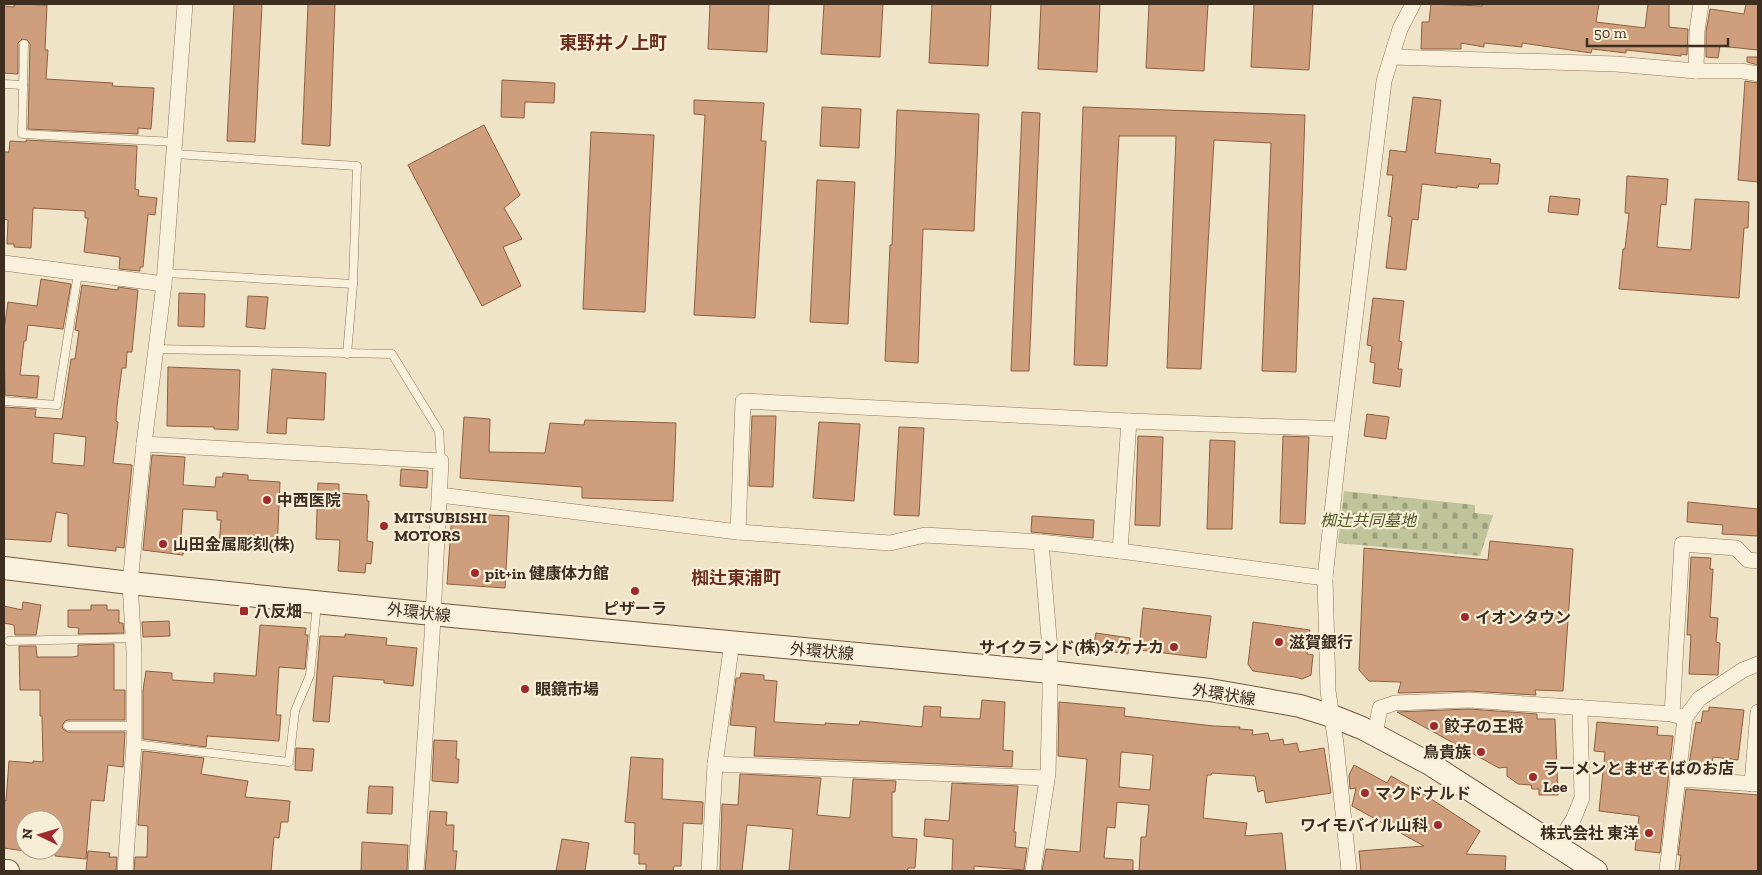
<svg xmlns="http://www.w3.org/2000/svg" width="1762" height="875" viewBox="0 0 1762 875" font-family="'Zilla Slab','Noto Sans JP',serif">
<style>
.cemetery{fill:url(#cemetery-stones)}
.building{fill:#cf9f7d;stroke:#8d5f41;fill-rule:evenodd}
.lines{fill:none;stroke-linecap:round;stroke-linejoin:round}
.lane-casing{stroke:#8d765c;stroke-width:9}
.street-casing{stroke:#8d765c;stroke-width:16}
.secondary-casing{stroke:#6f573f;stroke-width:24}
.lane{stroke:#faf1dc;stroke-width:8}
.street{stroke:#faf1dc;stroke-width:15}
.secondary{stroke:#faf1dc;stroke-width:22}
.poi-dot{fill:#9e2a2b;stroke:#f7eed8;stroke-width:2}
.labels{text-anchor:middle;stroke-width:4.5;stroke-linejoin:round;paint-order:stroke}
.poi-label{font-size:16px;font-weight:bold;fill:#3d2e20;stroke:#f7eed8;text-anchor:start}
.park-label{font-size:16px;font-style:italic;fill:#4d5a26;stroke:#f7eed8}
.street-label{font-size:16px;fill:#3d2e20;stroke:#f7eed8}
.neighbourhood-label{font-size:18px;font-weight:bold;fill:#6b2e1e;stroke:#f7eed8}
</style>
<defs>
<pattern id="cemetery-stones" width="16" height="16" patternUnits="userSpaceOnUse" patternTransform="scale(1.25)"><rect width="16" height="16" fill="#bfc49a"/><path d="M2 7V4a2 2 0 0 1 4 0v3zM10 15v-3a2 2 0 0 1 4 0v3z" fill="#9ca07d"/></pattern>
</defs>
<rect width="100%" height="100%" fill="#f0e4c8"/>
<polygon class="cemetery" points="1344,491 1475,505 1475,513 1493,515 1480,556 1338,543"/>
<g class="building">
<polygon points="14,4 47,5 45,50 48,50 46,79 113,83 112,86 154,88 151,129 138,128 138,134 28,129 30,44 27,40 22,39 18,43 18,74 4,73 4,6 14,7"/>
<polygon points="234,4 262,4 255,142 227,141"/>
<polygon points="308,4 335,4 330,146 302,144"/>
<polygon points="710,4 769,4 767,52 708,49"/>
<polygon points="824,4 883,4 880,57 821,54"/>
<polygon points="932,4 991,4 988,66 929,63"/>
<polygon points="1041,4 1100,4 1097,72 1038,69"/>
<polygon points="1149,4 1208,4 1204,71 1146,68"/>
<polygon points="1254,4 1313,4 1309,70 1251,67"/>
<polygon points="1431,4 1482,6 1483,4 1599,4 1596,22 1645,28 1648,4 1669,4 1669,27 1688,29 1687,55 1681,54 1681,56 1626,50 1626,53 1592,49 1591,53 1522,43 1522,47 1484,43 1484,47 1461,43 1461,49 1421,49 1422,22 1429,22"/>
<polygon points="1746,4 1758,4 1758,50 1720,46 1718,58 1706,57 1706,32 1710,9 1744,14"/>
<polygon points="1747,57 1758,57 1758,65 1747,62"/>
<polygon points="502,80 555,83 554,103 525,102 524,118 501,117"/>
<polygon points="1745,81 1758,83 1758,182 1738,180"/>
<polygon points="1413,97 1441,100 1435,153 1491,159 1490,163 1500,164 1498,184 1479,184 1478,188 1457,186 1457,188 1422,184 1418,220 1412,219 1406,270 1386,268 1392,217 1388,216 1393,175 1387,175 1390,150 1406,152"/>
<polygon points="694,100 764,103 761,141 766,141 755,318 694,315 705,115 694,114"/>
<polygon points="822,107 861,109 859,148 820,146"/>
<polygon points="1083,107 1305,115 1296,372 1262,371 1271,143 1214,140 1201,369 1167,368 1176,136 1119,136 1107,366 1074,365"/>
<polygon points="897,110 979,114 974,231 923,229 918,363 885,361 890,245 892,245"/>
<polygon points="1022,112 1040,113 1029,371 1011,371"/>
<polygon points="484,125 520,195 504,208 522,239 503,247 521,286 482,306 408,165"/>
<polygon points="591,132 654,135 645,312 583,309"/>
<polygon points="26,140 137,146 135,189 139,190 138,196 157,198 155,215 148,214 143,267 140,267 140,271 119,269 120,257 84,252 88,218 85,218 85,211 33,208 31,248 14,247 14,244 7,244 8,220 4,219 4,152 9,152 10,141 26,142"/>
<polygon points="1627,176 1668,179 1666,205 1661,204 1657,247 1691,250 1695,199 1749,202 1748,228 1744,228 1739,298 1619,289 1623,249 1625,249 1629,213 1625,213"/>
<polygon points="817,180 855,182 848,324 810,322"/>
<polygon points="1550,196 1580,199 1578,215 1548,212"/>
<polygon points="41,279 71,284 63,329 28,325 26,341 24,341 20,375 39,376 37,398 5,395 4,330 8,302 37,306"/>
<path d="M 82,285 L 118,290 L 118,287 L 138,290 L 132,352 L 127,352 L 126,368 L 122,368 L 117,406 L 116,421 L 118,422 L 113,463 L 132,465 L 124,548 L 116,547 L 116,551 L 68,546 L 68,514 L 56,512 L 51,542 L 4,539 L 4,407 L 36,409 L 35,417 L 62,419 L 71,359 L 75,359 L 79,331 L 75,330 ZM 54,433 L 86,437 L 84,466 L 52,463 Z"/>
<polygon points="179,293 205,294 204,327 178,326"/>
<polygon points="248,296 268,297 265,329 246,327"/>
<polygon points="1373,298 1404,301 1399,341 1402,342 1398,369 1402,369 1400,387 1373,383 1375,363 1370,362 1372,346 1367,345"/>
<polygon points="168,367 240,370 238,430 214,429 214,427 167,426"/>
<polygon points="272,369 326,373 324,420 287,418 286,434 267,433"/>
<polygon points="1367,414 1389,417 1386,439 1364,436"/>
<polygon points="752,416 776,416 773,487 749,486"/>
<polygon points="464,417 490,419 489,452 545,453 550,423 584,425 585,420 676,423 673,501 582,498 582,487 460,478"/>
<polygon points="819,422 860,424 854,501 813,498"/>
<polygon points="899,427 924,428 919,516 894,515"/>
<polygon points="1138,436 1163,437 1160,526 1135,525"/>
<polygon points="1283,436 1309,437 1305,524 1280,523"/>
<polygon points="1210,440 1235,441 1232,529 1207,529"/>
<polygon points="152,455 185,457 183,485 215,487 216,477 223,477 223,473 248,475 248,480 280,482 277,552 251,551 252,547 219,545 221,520 217,520 217,511 183,509 181,537 185,538 183,555 143,550"/>
<polygon points="401,469 428,471 427,488 400,486"/>
<polygon points="318,483 339,484 339,493 367,495 367,501 369,501 367,541 373,542 371,564 366,563 365,573 338,571 340,540 316,539"/>
<polygon points="1688,502 1758,509 1758,536 1722,534 1723,525 1687,522"/>
<polygon points="452,513 509,516 505,588 447,584"/>
<polygon points="1032,516 1094,520 1093,538 1031,532"/>
<polygon points="1490,541 1573,549 1563,691 1535,690 1536,695 1470,691 1398,693 1401,682 1369,681 1359,670 1364,548 1488,560"/>
<polygon points="1691,557 1711,558 1710,569 1713,569 1710,617 1718,618 1716,642 1720,643 1718,675 1689,674 1691,635 1687,635"/>
<polygon points="23,602 41,605 36,635 15,635 14,625 4,623 4,606 22,610"/>
<polygon points="91,605 107,605 107,610 119,610 119,623 123,623 124,633 78,634 79,628 68,627 68,610 91,610"/>
<polygon points="1143,608 1211,616 1206,658 1139,650"/>
<polygon points="169,621 170,636 143,637 142,622"/>
<polygon points="1253,622 1310,630 1307,654 1313,655 1311,675 1302,679 1295,677 1253,671 1248,664"/>
<polygon points="260,625 306,628 305,635 308,635 305,669 279,667 276,715 281,715 279,741 207,736 206,747 143,739 143,690 146,671 172,673 172,680 214,683 214,673 256,676"/>
<polygon points="1096,633 1130,638 1128,654 1093,649"/>
<polygon points="345,634 387,638 386,645 417,648 413,686 384,683 384,680 333,676 329,722 313,721 320,636 345,637"/>
<polygon points="114,644 114,690 125,690 125,720 68,720 65,721 62,726 63,729 68,732 125,732 123,767 108,765 104,801 91,800 86,859 55,856 55,820 25,820 25,851 4,848 4,800 6,801 9,761 33,763 33,761 43,762 42,716 40,716 40,690 20,690 19,646 36,646 37,657 72,657 78,656 78,645"/>
<polygon points="741,673 764,675 764,680 777,681 774,722 825,725 825,723 859,725 860,721 922,727 924,706 941,707 940,717 980,719 982,700 1005,702 1003,750 1013,751 1012,767 754,756 756,727 730,725 736,678 740,678"/>
<path d="M 1059,702 L 1125,708 L 1124,716 L 1214,726 L 1240,727 L 1239,729 L 1253,730 L 1252,735 L 1268,733 L 1270,741 L 1283,739 L 1284,745 L 1297,743 L 1299,752 L 1324,748 L 1331,793 L 1266,803 L 1264,790 L 1258,792 L 1255,776 L 1212,773 L 1211,775 L 1207,775 L 1203,818 L 1247,823 L 1245,836 L 1282,833 L 1286,871 L 1139,871 L 1141,837 L 1146,837 L 1149,805 L 1117,802 L 1115,828 L 1107,827 L 1104,858 L 1133,860 L 1133,871 L 1042,871 L 1046,849 L 1080,852 L 1087,759 L 1058,756 ZM 1121,752 L 1153,755 L 1150,790 L 1119,787 Z"/>
<polygon points="1709,707 1744,710 1738,760 1713,757 1711,772 1688,770 1696,722 1701,723 1703,711 1709,711"/>
<polygon points="1469,709 1537,714 1537,719 1555,719 1558,795 1539,795 1539,789 1532,789 1531,785 1518,784 1507,776 1507,767 1499,768 1397,712"/>
<polygon points="1597,722 1658,727 1657,735 1673,736 1660,853 1635,850 1639,816 1599,811 1605,752 1594,751"/>
<polygon points="434,740 457,741 456,759 459,759 458,783 432,781"/>
<polygon points="296,748 314,749 312,771 295,770"/>
<polygon points="143,751 204,758 201,774 248,781 245,797 290,801 288,822 281,822 279,838 274,837 271,871 134,871 135,857 147,857 148,826 138,825"/>
<polygon points="631,757 663,759 662,799 703,802 702,824 683,823 681,866 674,866 673,871 646,871 646,864 639,864 639,854 634,854 635,823 625,822"/>
<polygon points="1354,765 1387,783 1391,776 1425,795 1480,831 1466,854 1506,856 1505,871 1361,871 1359,851 1424,846 1352,806 1356,788 1350,789 1349,775"/>
<polygon points="740,774 821,778 817,815 850,818 853,779 896,781 895,792 892,792 892,837 917,839 915,868 908,868 907,871 789,871 793,829 747,825 742,871 720,871 722,804 738,805"/>
<polygon points="952,783 1018,786 1014,832 1016,832 1015,847 1027,848 1024,870 974,866 974,871 952,871 953,839 924,836 925,819 949,821"/>
<polygon points="369,786 393,787 392,814 367,813"/>
<polygon points="1686,789 1758,795 1758,871 1679,871 1681,855 1678,855"/>
<polygon points="430,811 447,812 446,825 454,825 453,851 457,851 455,871 425,871"/>
<polygon points="562,839 589,843 585,871 556,871"/>
<polygon points="362,842 408,845 407,871 361,871"/>
<polygon points="88,851 110,853 109,857 117,857 116,871 86,871"/>
</g>
<g class="lines">
<defs>
<g id="lane">
<polyline points="24,44 22,134 175,142"/>
<polyline points="4,84 23,85"/>
<polyline points="175,154 357,166 353,284 347,354"/>
<polyline points="166,273 353,284"/>
<polyline points="156,349 392,354 439,431 441,461"/>
<polyline points="4,401 57,405 78,273"/>
<polyline points="9,641 133,638"/>
<polyline points="68,726 134,726"/>
<polyline points="134,744 289,762 295,711 310,675 317,604"/>
</g>
<g id="street">
<polyline points="1392,57 1616,64 1696,71 1742,71 1758,74"/>
<polyline points="1696,71 1697,31 1701,4"/>
<polyline points="4,263 164,284"/>
<polyline points="144,444 441,461 432,636 416,871"/>
<polyline points="440,495 738,532 890,543 925,535 1041,542 1120,551 1325,578"/>
<polyline points="738,532 743,401 1129,421 1341,429"/>
<polyline points="1120,551 1129,421"/>
<polyline points="1672,714 1682,544 1736,548 1748,560 1758,561"/>
<polyline points="1375,734 1380,708 1395,703 1469,700 1672,714 1685,718"/>
<polyline points="715,764 1047,778"/>
<polyline points="1678,779 1758,784"/>
<polyline points="1752,784 1758,712"/>
<polyline points="1556,846 1573,820 1582,798 1580,707"/>
<polyline points="125,871 134,744 134,651 130,583 144,444 164,284 185,4"/>
<polyline points="709,871 715,764 732,642"/>
<polyline points="1033,871 1048,773 1050,697 1050,650 1041,542"/>
<polyline points="1349,871 1336,744 1328,691 1325,578 1338,457 1384,81 1400,29 1413,4"/>
<polyline points="1667,871 1685,718 1699,699 1743,670 1758,664"/>
</g>
<g id="secondary">
<polyline points="4,568 130,583 452,616 1050,672 1210,690 1300,706 1332,716 1362,728 1430,764 1596,871"/>
<polyline points="4,871 8,871"/>
</g>
</defs>
<use href="#lane" class="lane-casing"/>
<use href="#street" class="street-casing"/>
<use href="#secondary" class="secondary-casing"/>
<use href="#lane" class="lane"/>
<use href="#street" class="street"/>
<use href="#secondary" class="secondary"/>
</g>
<g class="poi-dot">
<circle cx="267" cy="500" r="5"/>
<circle cx="384" cy="526" r="5"/>
<circle cx="163" cy="544" r="5"/>
<circle cx="475" cy="573" r="5"/>
<circle cx="635" cy="591" r="5"/>
<rect x="239" y="606" width="10" height="10" rx="2.5"/>
<circle cx="1465" cy="617" r="5"/>
<circle cx="1279" cy="642" r="5"/>
<circle cx="1174" cy="647" r="5"/>
<circle cx="525" cy="689" r="5"/>
<circle cx="1434" cy="726" r="5"/>
<circle cx="1481" cy="752" r="5"/>
<circle cx="1533" cy="777" r="5"/>
<circle cx="1365" cy="793" r="5"/>
<circle cx="1438" cy="825" r="5"/>
<circle cx="1649" cy="833" r="5"/>
</g>
<g class="labels">
<g class="poi-label">
<text x="277" y="506">中西医院</text>
<text x="394" y="523">MITSUBISHI<tspan x="394" dy="18">MOTORS</tspan></text>
<text x="173" y="550">山田金属彫刻(株)</text>
<text x="485" y="579">pit+in 健康体力館</text>
<text x="635" y="614" text-anchor="middle">ピザーラ</text>
<text x="254" y="617">八反畑</text>
<text x="1475" y="623">イオンタウン</text>
<text x="1289" y="648">滋賀銀行</text>
<text x="1164" y="653" text-anchor="end">サイクランド(株)タケナカ</text>
<text x="535" y="695">眼鏡市場</text>
<text x="1444" y="732">餃子の王将</text>
<text x="1471" y="758" text-anchor="end">鳥貴族</text>
<text x="1543" y="774">ラーメンとまぜそばのお店<tspan x="1543" dy="18">Lee</tspan></text>
<text x="1375" y="799">マクドナルド</text>
<text x="1428" y="831" text-anchor="end">ワイモバイル山科</text>
<text x="1639" y="839" text-anchor="end">株式会社 東洋</text>
</g>
<g class="park-label">
<text x="1368" y="526">椥辻共同墓地</text>
</g>
<g class="street-label">
<text transform="translate(419 612) rotate(6)" y="6">外環状線</text>
<text transform="translate(822 651) rotate(5)" y="6">外環状線</text>
<text transform="translate(1224 694) rotate(9)" y="6">外環状線</text>
</g>
<g class="neighbourhood-label">
<text x="613" y="49">東野井ノ上町</text>
<text x="736" y="584">椥辻東浦町</text>
</g>
</g>
<rect width="1762" height="875" fill="none" stroke="#3d2e20" stroke-width="10"/>
<g transform="translate(40 835) rotate(275)"><circle r="24" fill="#f7eed8" stroke="#ada18e"/>
<path d="M0-4L9 19L0 12L-9 19Z" fill="#9e2a2b"/>
<text y="-8" font-size="14" font-weight="bold" text-anchor="middle" fill="#3d2e20">N</text>
</g>
<path d="M1587 38v8h141v-8" fill="none" stroke="#3d2e20" stroke-width="2.5"/>
<text x="1594" y="38" font-size="15" fill="#3d2e20" stroke="#f7eed8" stroke-width="4" paint-order="stroke">50 m</text>
</svg>
